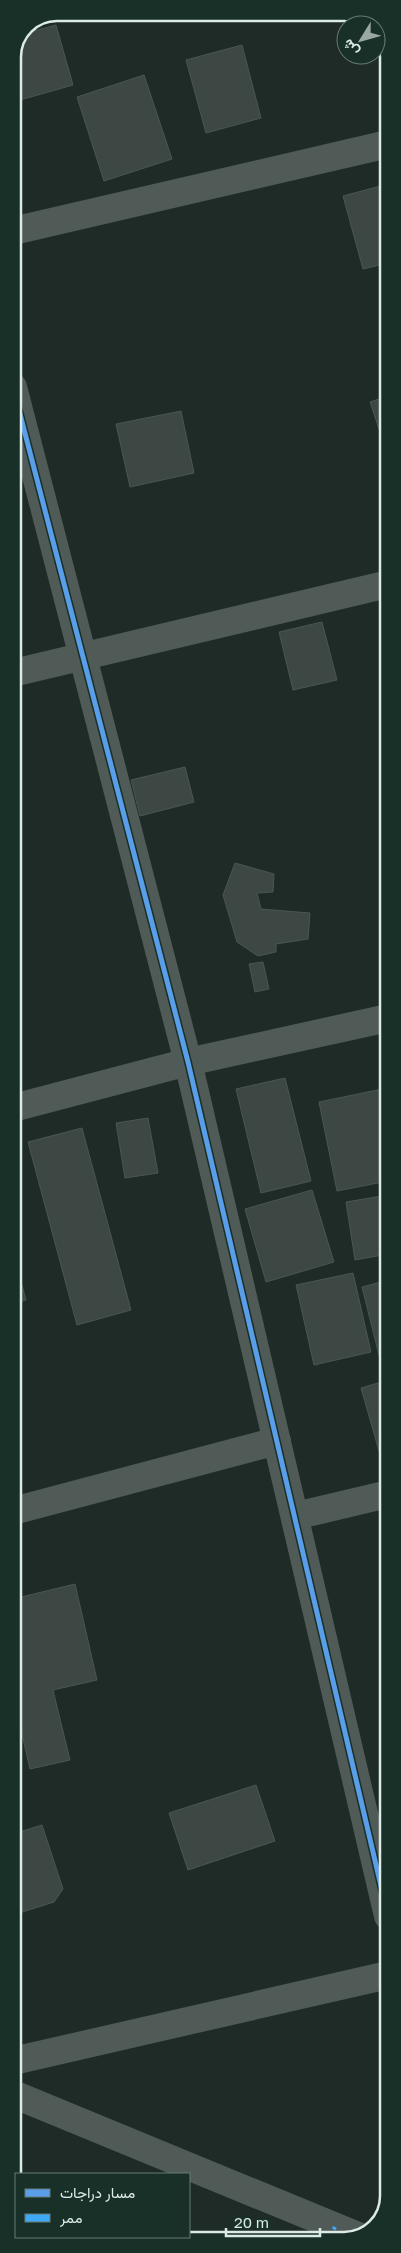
<svg xmlns="http://www.w3.org/2000/svg" width="401" height="2253" viewBox="0 0 401 2253" font-family="'Golos Text',Vazirmatn,sans-serif">
<style>
.building{fill:#3d4845;stroke:#4b5653}
.lines{fill:none;stroke-linecap:round;stroke-linejoin:round}
.street{stroke:#505a57;stroke-width:28}
.quiet{stroke:#3fa9f5;stroke-width:4;stroke-dasharray:8 4;stroke-linecap:butt}
.cycleway-casing{stroke:#193029;stroke-width:8}
.cycleway{stroke:#5a9eea;stroke-width:5}
.rim{fill:none;stroke:#dcebe5;stroke-width:2.5}
</style>
<rect width="100%" height="100%" fill="#1e2b27"/>
<g class="building">
<polygon points="59,13 60,16 30,26 30,24"/>
<polygon points="56,25 73,85 13,102 13,57 22,34"/>
<polygon points="242,45 261,118 206,133 186,60"/>
<polygon points="144,75 172,159 104,181 77,97"/>
<polygon points="388,184 388,263 363,269 343,196"/>
<polygon points="388,396 388,456 370,402"/>
<polygon points="181,411 194,473 130,487 116,424"/>
<polygon points="388,499 388,523 382,500"/>
<polygon points="322,622 337,680 293,690 279,632"/>
<polygon points="185,767 194,802 140,816 131,780"/>
<polygon points="235,863 274,874 273,892 257,893 261,909 310,913 308,939 276,944 276,952 258,956 237,942 223,895"/>
<polygon points="263,962 269,989 255,992 249,964"/>
<polygon points="285,1078 311,1181 261,1193 236,1089"/>
<polygon points="382,1089 388,1119 388,1181 337,1191 319,1102"/>
<polygon points="148,1118 158,1173 125,1178 116,1123"/>
<polygon points="82,1128 131,1310 77,1325 28,1142"/>
<polygon points="312,1190 334,1262 266,1282 245,1209"/>
<polygon points="388,1195 388,1254 355,1260 346,1202"/>
<polygon points="13,1252 26,1300 13,1304"/>
<polygon points="353,1273 371,1352 314,1365 296,1285"/>
<polygon points="388,1280 388,1365 382,1367 362,1287"/>
<polygon points="388,1380 388,1471 385,1472 361,1388"/>
<polygon points="75,1584 97,1680 53,1690 70,1760 30,1769 13,1695 13,1599"/>
<polygon points="256,1785 275,1841 188,1870 169,1813"/>
<polygon points="42,1825 63,1889 54,1902 13,1915 13,1834"/>
</g>
<g class="lines">
<g class="street">
<polyline points="13,231 388,144"/>
<polyline points="13,387 188,1062 388,1916"/>
<polyline points="13,673 388,584"/>
<polyline points="13,1108 188,1062 388,1018"/>
<polyline points="13,1511 277,1441"/>
<polyline points="295,1516 388,1494"/>
<polyline points="13,2061 388,1975"/>
<polyline points="13,2094 358,2236"/>
</g>
<polyline class="quiet" points="328,2240 335,2227"/>
<defs>
<polyline id="cycleway" points="13,387 188,1062 388,1916"/>
</defs>
<use href="#cycleway" class="cycleway-casing"/>
<use href="#cycleway" class="cycleway"/>
</g>
<path d="M0 0H401V2253H0ZM57 21H344A36 36 0 0 1 380 57V2196A36 36 0 0 1 344 2232H57A36 36 0 0 1 21 2196V57A36 36 0 0 1 57 21Z" fill="#193029" fill-rule="evenodd"/>
<path class="rim" d="M57 21H344A36 36 0 0 1 380 57V2196A36 36 0 0 1 344 2232H57A36 36 0 0 1 21 2196V57A36 36 0 0 1 57 21Z"/>
<rect x="15" y="2173" width="175" height="65" fill="#193029" stroke="#677b74"/>
<rect x="25" y="2189" width="25" height="8" fill="#5a9eea" stroke="#677b74"/>
<text x="60" y="2198" font-size="15" fill="#dcebe5">مسار دراجات</text>
<rect x="25" y="2214" width="25" height="8" fill="#3fa9f5" stroke="#677b74"/>
<text x="60" y="2223" font-size="15" fill="#dcebe5">ممر</text>
<g transform="translate(361 40) rotate(233)"><circle r="24" fill="#193029" stroke="#677b74"/>
<path d="M0-4L9 19L0 12L-9 19Z" fill="#9aa8a2"/>
<text y="-8" font-size="14" font-weight="bold" text-anchor="middle" fill="#dcebe5">ش</text>
</g>
<path d="M226 2228v8h94v-8" fill="none" stroke="#dcebe5" stroke-width="2.5"/>
<text x="234" y="2228" font-size="15" fill="#dcebe5" stroke="#193029" stroke-width="4" paint-order="stroke">20 m</text>
</svg>
